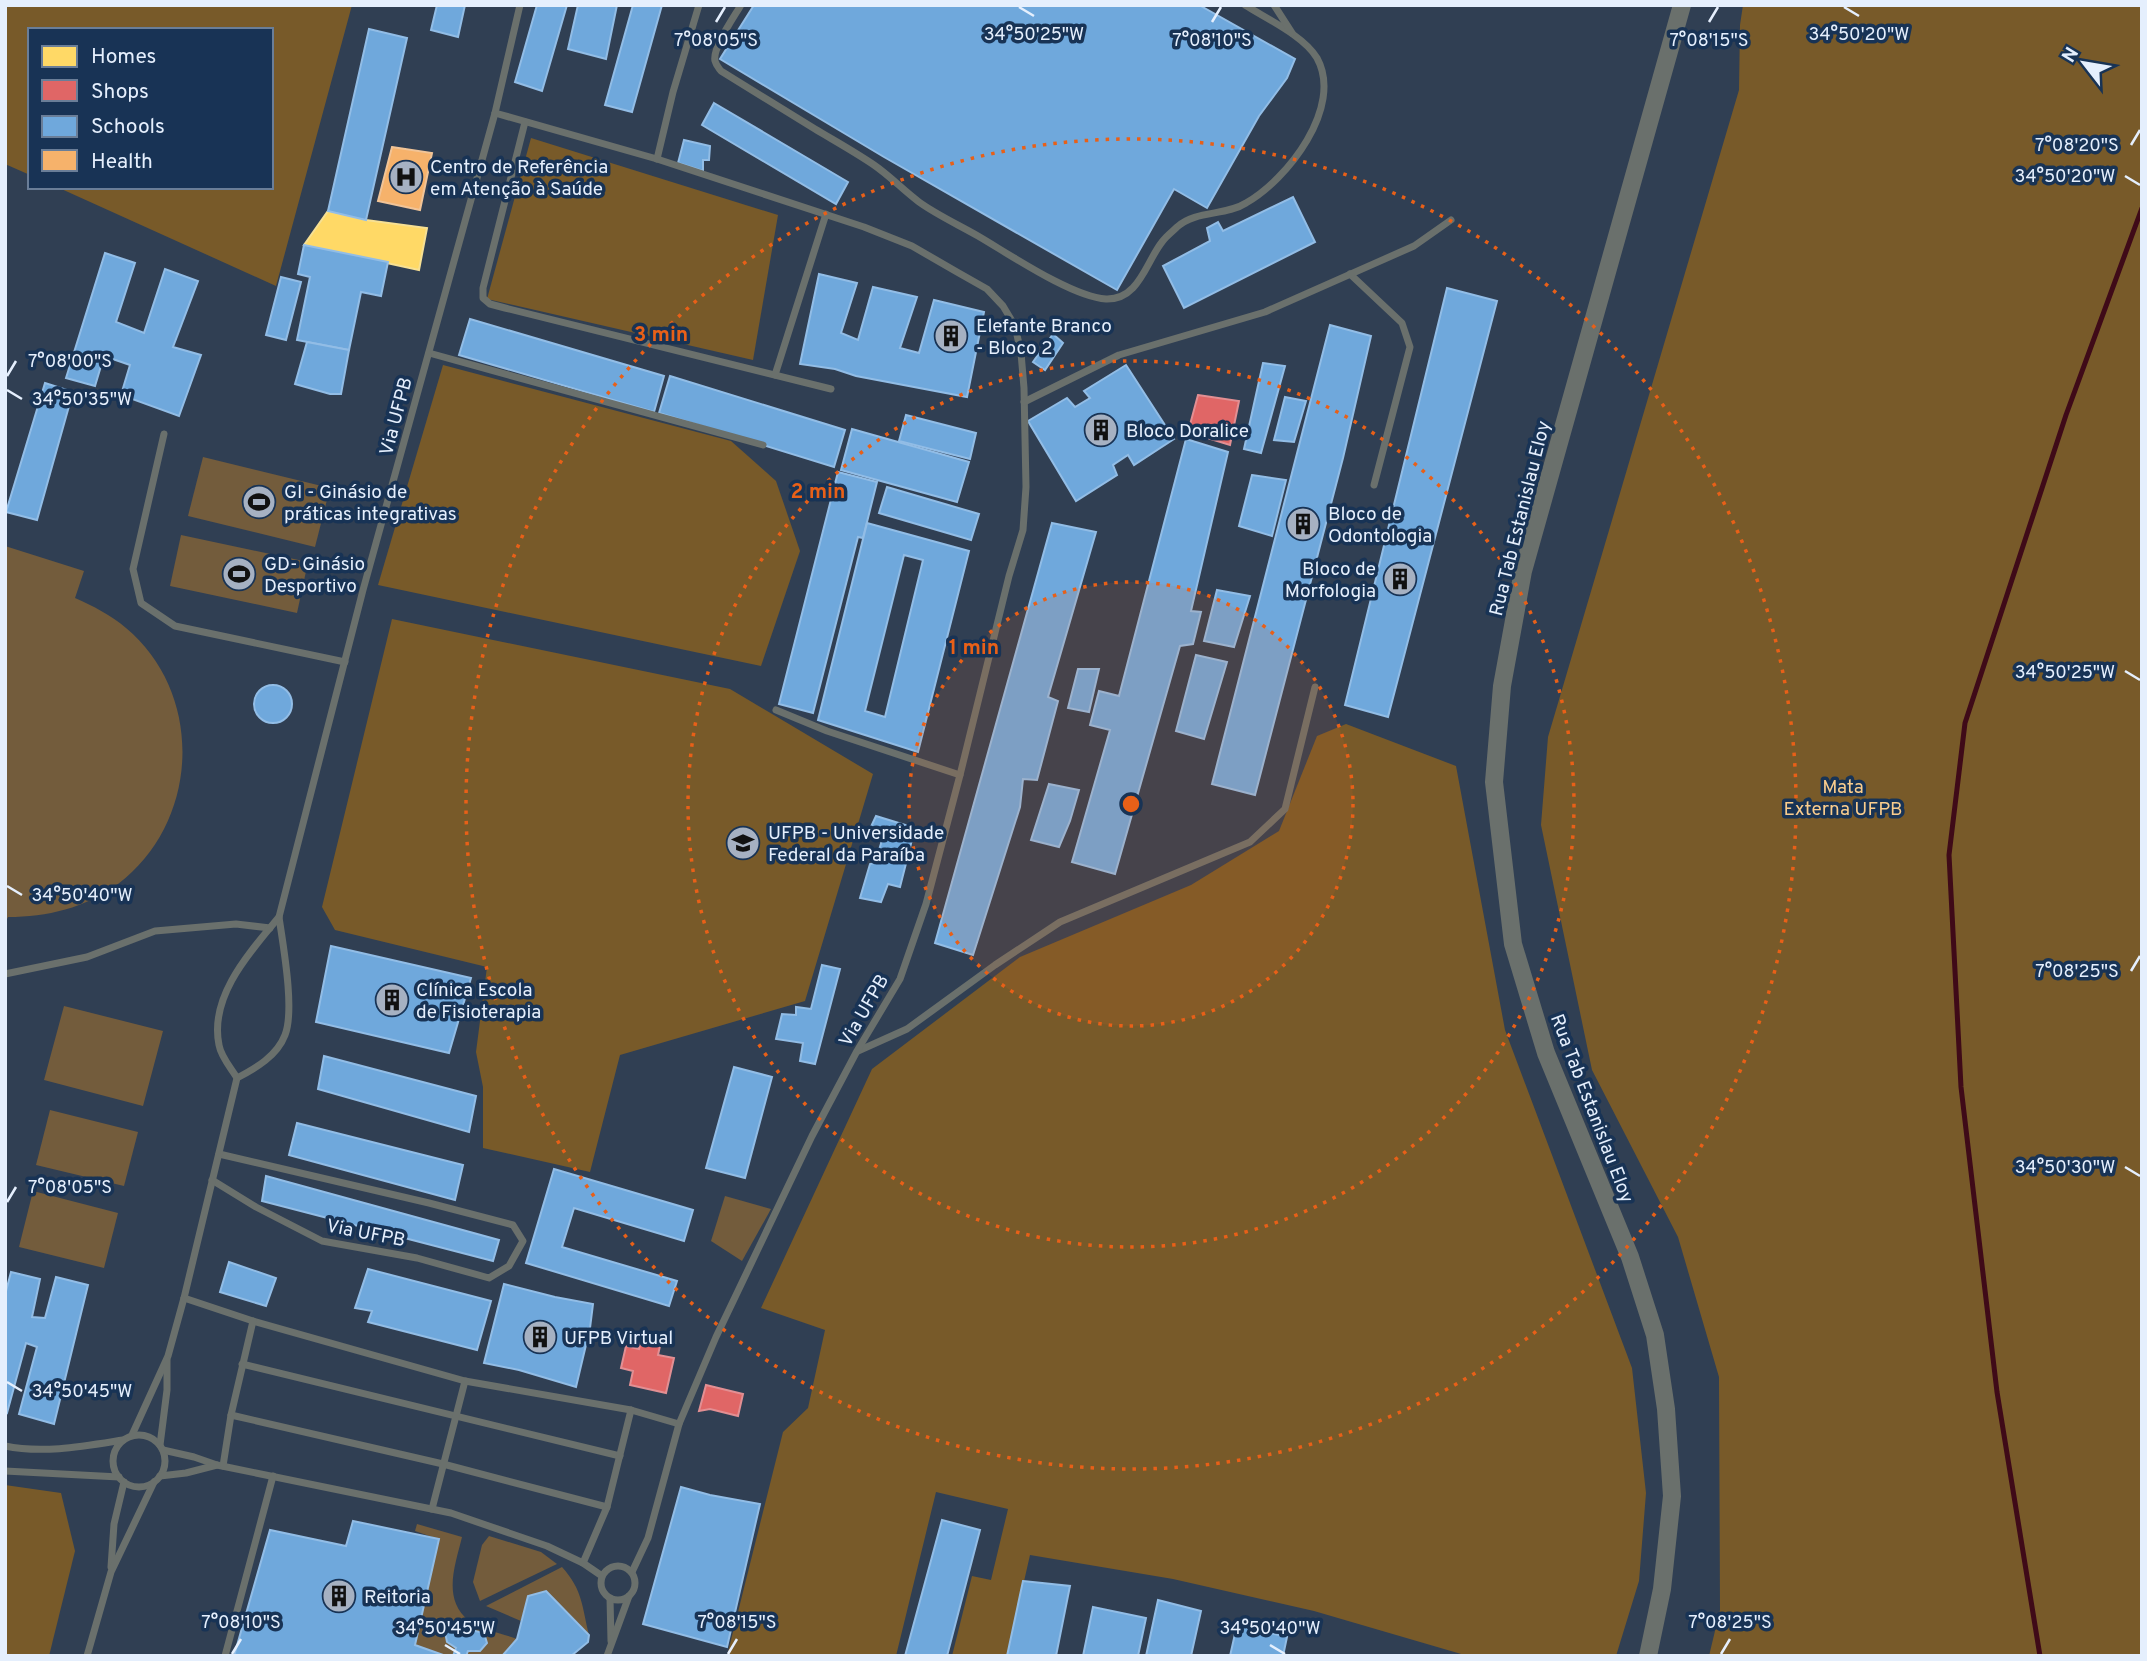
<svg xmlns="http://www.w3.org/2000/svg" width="2147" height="1661" viewBox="0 0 2147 1661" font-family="Overpass,sans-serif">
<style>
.green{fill:#735c3c}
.forest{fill:#785a29}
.homes{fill:#ffd966;stroke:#f7e093;stroke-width:2}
.shops{fill:#e06666;stroke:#e28f93;stroke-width:2}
.schools{fill:#6fa8dc;stroke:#92bde6;stroke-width:2;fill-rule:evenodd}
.health{fill:#f6b26b;stroke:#f1c497;stroke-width:2}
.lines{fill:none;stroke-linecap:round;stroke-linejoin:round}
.stream{stroke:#3f0a18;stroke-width:5}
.service{stroke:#6a706c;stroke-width:7}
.tertiary{stroke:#6a706c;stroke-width:18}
.ticks{fill:none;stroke:#e5effd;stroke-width:2.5}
.ring{fill:none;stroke:#e86018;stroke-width:3.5;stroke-dasharray:3.5 7}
.labels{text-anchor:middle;stroke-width:7;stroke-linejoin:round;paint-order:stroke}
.poi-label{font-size:19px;fill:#e5effd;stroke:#183355;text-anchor:start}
.street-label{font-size:19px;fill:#e5effd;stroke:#183355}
.park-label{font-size:19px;fill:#facd8d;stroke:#183355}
.ticks-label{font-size:18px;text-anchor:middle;fill:#e5effd;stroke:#183355;stroke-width:7;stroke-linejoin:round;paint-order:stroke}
.centre{fill:#e86018;stroke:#183355;stroke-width:3.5}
.ring-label{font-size:21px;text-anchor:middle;font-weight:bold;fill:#e86018;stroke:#183355;stroke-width:7;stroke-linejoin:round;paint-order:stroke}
</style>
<rect width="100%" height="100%" fill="#303f53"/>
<g class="green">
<polygon points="203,457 330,488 315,547 188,516"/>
<polygon points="181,535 308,562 297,613 170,586"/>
<path d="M 5,546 L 84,571 L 75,598 C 93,606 111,615 126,628 C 205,694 200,822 118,884 C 85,908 47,917 8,917 L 5,923 Z"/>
<polygon points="64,1006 163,1031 143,1106 44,1080"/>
<polygon points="50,1110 138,1132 124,1186 36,1165"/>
<polygon points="33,1191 118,1213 104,1268 19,1247"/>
<polygon points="725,1196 771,1209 742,1261 711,1241"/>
<path d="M 417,1524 L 462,1537 C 455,1566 442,1599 469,1621 C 479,1629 504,1634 517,1639 L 502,1656 L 466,1656 L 468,1651 L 480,1651 L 487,1643 L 484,1633 L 450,1625 L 445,1633 L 447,1642 L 456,1648 L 453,1656 L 446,1656 L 415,1645 L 438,1539 L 415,1531 Z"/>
<polygon points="489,1536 541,1552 557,1564 480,1601 473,1582 482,1545"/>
<path d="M 562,1567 C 583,1590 582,1607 589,1635 L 546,1591 L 528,1596 L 521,1621 L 486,1606 Z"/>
</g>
<g class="forest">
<polygon points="5,5 352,5 276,286 57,187 271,187 271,30 30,30 30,175 5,164"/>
<polygon points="1743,5 2142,5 2142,1656 1709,1656 1720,1610 1719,1377 1678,1237 1592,1070 1541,825 1548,737 1739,90 1740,25"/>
<polygon points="531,138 778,215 753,360 487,299"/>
<polygon points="443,365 731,441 776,481 800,551 761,666 378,585"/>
<polygon points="392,619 730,689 873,774 805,1001 620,1055 590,1172 483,1148 483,1087 476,1052 487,967 335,930 322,907"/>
<polygon points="1346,724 1456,766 1505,1030 1632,1368 1646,1493 1639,1581 1616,1656 1468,1656 1314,1611 1173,1579 1030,1555 1007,1656 952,1656 972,1576 991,1580 1008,1509 936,1492 896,1656 727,1656 783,1432 808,1408 825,1330 761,1308 872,1069 1020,957 1191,885 1279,831 1317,736"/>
<polygon points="5,1485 61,1493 75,1551 49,1656 5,1656"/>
</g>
<polygon class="homes" points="328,211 366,220 427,228 419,270 304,245"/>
<g class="shops">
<polygon points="1198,395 1239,401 1230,445 1188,432"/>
<polygon points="643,1333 662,1337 658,1355 674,1358 666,1393 630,1385 633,1371 621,1368 626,1346 639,1349"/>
<polygon points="706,1385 743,1394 738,1416 710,1409 699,1411"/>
</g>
<g class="schools">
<polygon points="437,5 465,5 458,37 431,30"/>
<polygon points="537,5 567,5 542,91 515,82"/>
<polygon points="578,5 617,5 606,59 568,49"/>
<polygon points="633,5 662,5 632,112 605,105"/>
<polygon points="754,5 1199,5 1295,59 1287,78 1259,116 1207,208 1174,189 1117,290 884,157 720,59"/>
<polygon points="369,29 407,38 366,220 328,211"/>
<polygon points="714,103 848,182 836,204 702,125"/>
<polygon points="684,140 710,146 709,160 703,160 703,171 678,163"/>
<polygon points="1293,197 1315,242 1184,308 1163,266 1210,241 1207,228 1218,222 1223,231"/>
<polygon points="304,245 388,262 381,296 361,292 349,350 297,340 310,277 298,274"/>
<polygon points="105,253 135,263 116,322 144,333 165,269 198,281 173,347 201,355 179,416 121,395 130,365 104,356 95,386 66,378"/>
<polygon points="819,274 857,283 841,333 858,340 873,287 917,297 900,348 919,353 934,300 984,312 967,397 856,376 835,369 800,364"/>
<polygon points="281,277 301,282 286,340 266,335"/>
<polygon points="1447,288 1497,301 1388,717 1345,705"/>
<polygon points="470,319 664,376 654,412 459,355"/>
<polygon points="1330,325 1371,336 1343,458 1255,795 1212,784"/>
<polygon points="1053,334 1063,343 1045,370 1033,362"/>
<polygon points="307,342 349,350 341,394 330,394 295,384"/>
<polygon points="1263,363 1285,366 1261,453 1244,449"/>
<polygon points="1126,365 1174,439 1134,465 1128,455 1113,465 1117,475 1076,501 1028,421 1067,398 1075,407 1090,398 1084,391"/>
<polygon points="670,376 845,430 834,467 659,413"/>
<polygon points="45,383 73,392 37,520 6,512"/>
<polygon points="1285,397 1306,401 1294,442 1274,440"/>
<polygon points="906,415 976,433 970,459 899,441"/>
<polygon points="852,429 969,462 957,502 841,470"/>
<polygon points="1186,439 1228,452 1191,611 1201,612 1193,644 1180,646 1115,874 1072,862 1110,730 1090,725 1099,691 1119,696"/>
<polygon points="838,472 877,482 863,538 858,537 813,713 779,704"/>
<polygon points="1252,475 1286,480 1272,536 1239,526"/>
<polygon points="887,487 979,514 971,540 879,513"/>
<path d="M 867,523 L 969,551 L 918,752 L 818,720 ZM 904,555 L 923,560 L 885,717 L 865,711 Z"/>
<polygon points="1052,523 1096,532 1048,697 1058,701 1037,780 1023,779 1020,807 973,955 935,943"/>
<polygon points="1217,590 1250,596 1234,647 1204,641"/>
<polygon points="1196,655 1227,662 1204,739 1176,731"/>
<polygon points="1078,669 1099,669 1089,712 1068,708"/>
<circle cx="273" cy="704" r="19"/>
<polygon points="1049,784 1079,790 1070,821 1059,847 1031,840"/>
<polygon points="876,816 915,828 900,887 888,884 881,902 860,898 870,864 875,863 883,837 868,833"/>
<polygon points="331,946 471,978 449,1053 316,1022"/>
<polygon points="822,965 840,969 815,1064 800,1061 803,1043 776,1039 782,1014 796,1015 796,1007 811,1009"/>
<polygon points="324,1056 476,1096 469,1132 318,1089"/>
<polygon points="734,1067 772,1077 745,1178 706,1168"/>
<polygon points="297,1123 463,1165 455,1200 289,1155"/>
<polygon points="554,1169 693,1210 684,1241 574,1208 562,1247 677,1281 669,1306 526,1263"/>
<polygon points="266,1176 499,1240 493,1261 262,1201"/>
<polygon points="229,1262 276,1278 266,1306 220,1292"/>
<polygon points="368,1269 491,1301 477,1350 368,1322 372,1311 355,1308"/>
<polygon points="11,1272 40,1279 32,1317 45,1318 56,1277 88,1285 54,1424 19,1414 37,1347 26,1343 7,1413 5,1412 5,1295"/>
<polygon points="504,1284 555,1297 593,1304 590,1328 576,1387 519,1370 484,1363"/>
<polygon points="681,1487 710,1495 760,1504 727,1647 643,1624"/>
<polygon points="942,1520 980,1530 947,1656 905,1656"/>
<polygon points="353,1521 439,1539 415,1645 446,1656 234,1656 270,1530 346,1546"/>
<polygon points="1023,1581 1070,1586 1056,1656 1007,1656"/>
<polygon points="546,1591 589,1635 588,1642 571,1656 502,1656 517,1639 528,1596"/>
<polygon points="1158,1600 1201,1611 1191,1656 1146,1656"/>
<polygon points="1093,1607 1146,1618 1138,1656 1083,1656"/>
<polygon points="450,1625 484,1633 487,1643 480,1651 468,1651 466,1656 453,1656 456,1648 447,1642 445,1632"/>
<polygon points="1237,1625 1287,1637 1283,1656 1230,1656"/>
</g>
<polygon class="health" points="392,147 432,153 420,210 378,201"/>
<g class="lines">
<polyline class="stream" points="2040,1656 1997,1392 1961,1087 1949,855 1965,723 2066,415 2142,208"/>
<g class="service">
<path d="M 741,5 C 734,17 712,48 715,61 C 716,65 718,67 721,71 C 752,90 784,110 815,129 C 835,141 855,152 874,165 C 890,176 903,190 919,202 C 937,215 959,225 978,236 C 1009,254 1072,297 1106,299 C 1139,300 1146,262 1162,242 C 1166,236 1172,232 1177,227 C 1196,210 1226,216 1246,203 C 1287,180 1344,107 1317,58 C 1304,36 1267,19 1245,5"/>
<polyline points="1274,5 1292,33"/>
<polyline points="495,113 657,159 864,227 912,246 957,272 987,289 1003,306 1015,326 1021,353 1024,388 1026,487 1023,530 1009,576 960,775"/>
<polyline points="525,122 483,288 483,298 490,304 505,308 831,389"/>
<polyline points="657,159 673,92 699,5"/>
<polyline points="1350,274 1402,323 1410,347 1374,485"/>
<polyline points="429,353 763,445"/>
<polyline points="775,375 826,214"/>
<polyline points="1024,402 1119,355 1265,312 1414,246 1451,220"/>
<polyline points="164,434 133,569 141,603 175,626 345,662"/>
<polyline points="5,974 87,957 155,931 236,924 270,928"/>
<polyline points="858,1051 907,1029 995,965 1060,922 1250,842 1285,809 1315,687"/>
<path d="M 237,1078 C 256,1068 277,1056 285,1035 C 295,1010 283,945 279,917 L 363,590 L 495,113 L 520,5"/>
<polyline points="212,1180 256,1207 322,1241 417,1258 489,1278 509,1266 523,1241 513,1225 429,1203 219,1154"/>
<polyline points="184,1298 253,1321 465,1381 631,1410 679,1424"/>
<polyline points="242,1364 620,1456"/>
<polyline points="231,1415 443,1464 607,1507"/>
<path d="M 132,1435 L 168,1356 L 184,1298 L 237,1078 C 231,1068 221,1057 219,1045 C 209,996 250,952 279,917"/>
<circle cx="139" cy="1461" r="26"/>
<polyline points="160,1445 167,1390 167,1360"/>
<path d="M 5,1446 C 43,1454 85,1446 123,1440"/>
<polyline points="163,1450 194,1457 217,1465 451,1513 547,1546 583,1563 602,1576"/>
<polyline points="223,1466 231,1415 253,1321"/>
<polyline points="5,1471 119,1477"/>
<polyline points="160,1476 186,1473 217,1465"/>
<polyline points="432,1509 465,1381"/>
<polyline points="583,1563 607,1507 631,1410"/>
<circle cx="618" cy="1583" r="17"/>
<polyline points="111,1567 114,1524 124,1482"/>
<polyline points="632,1572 648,1538 679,1424 716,1337 812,1136 857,1051 900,979 926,904 960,775 827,731 776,710"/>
<polyline points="610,1598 611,1641"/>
<polyline points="87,1656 111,1572 154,1482"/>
<polyline points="225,1656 273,1476"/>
<polyline points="607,1656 629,1596"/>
</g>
<polyline class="tertiary" points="1648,1656 1662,1589 1672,1496 1666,1409 1655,1335 1630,1257 1546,1053 1513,944 1494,782 1502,686 1523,571 1682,5"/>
</g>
<path class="ticks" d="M 1019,7 L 1034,16M 1844,7 L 1859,16M 716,22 L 725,7M 1212,22 L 1221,7M 1709,22 L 1718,7M 2131,145 L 2140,130M 2125,176 L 2140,185M 7,376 L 16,361M 7,390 L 22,399M 2125,671 L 2140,680M 7,886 L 22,895M 2131,971 L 2140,956M 2125,1167 L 2140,1176M 7,1202 L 16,1187M 7,1382 L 22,1391M 445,1645 L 460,1654M 1270,1645 L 1285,1654M 232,1654 L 241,1639M 728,1654 L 737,1639M 1721,1654 L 1730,1639"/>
<circle cx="1131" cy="804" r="222" fill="#e86018" fill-opacity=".12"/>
<g class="ring">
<circle cx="1131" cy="804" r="222"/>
<circle cx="1131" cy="804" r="443"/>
<circle cx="1131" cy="804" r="665"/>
</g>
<defs>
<symbol id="hospital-disc" viewBox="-11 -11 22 22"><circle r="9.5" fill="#a6b1c2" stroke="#183355"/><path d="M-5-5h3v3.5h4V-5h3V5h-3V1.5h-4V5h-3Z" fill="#111"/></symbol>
<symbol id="building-disc" viewBox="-11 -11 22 22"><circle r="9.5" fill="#a6b1c2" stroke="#183355"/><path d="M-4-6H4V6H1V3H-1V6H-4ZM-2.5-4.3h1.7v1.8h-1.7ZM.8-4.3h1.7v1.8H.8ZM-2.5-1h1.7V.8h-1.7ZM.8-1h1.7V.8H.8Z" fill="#111"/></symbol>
<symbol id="stadium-disc" viewBox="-11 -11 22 22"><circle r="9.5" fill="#a6b1c2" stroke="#183355"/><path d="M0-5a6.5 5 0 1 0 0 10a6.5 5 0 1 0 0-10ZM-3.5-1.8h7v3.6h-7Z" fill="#111"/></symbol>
<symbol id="university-disc" viewBox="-11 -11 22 22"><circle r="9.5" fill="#a6b1c2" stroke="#183355"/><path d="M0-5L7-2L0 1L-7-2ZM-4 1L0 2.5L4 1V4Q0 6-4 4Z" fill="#111"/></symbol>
</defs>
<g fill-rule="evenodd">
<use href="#hospital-disc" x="387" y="158" width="38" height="38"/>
<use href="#building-disc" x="932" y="317" width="38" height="38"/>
<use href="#building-disc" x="1082" y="411" width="38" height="38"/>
<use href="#stadium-disc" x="240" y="483" width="38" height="38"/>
<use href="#building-disc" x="1284" y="505" width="38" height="38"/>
<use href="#stadium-disc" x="220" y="555" width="38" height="38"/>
<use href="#building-disc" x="1381" y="560" width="38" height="38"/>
<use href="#university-disc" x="724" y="824" width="38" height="38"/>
<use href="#building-disc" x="373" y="981" width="38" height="38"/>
<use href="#building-disc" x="521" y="1318" width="38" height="38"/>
<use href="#building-disc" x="320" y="1577" width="38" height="38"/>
</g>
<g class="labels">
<g class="poi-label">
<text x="430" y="173">Centro de Referência<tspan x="430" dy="22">em Atenção à Saúde</tspan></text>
<text x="976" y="332">Elefante Branco<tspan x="976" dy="22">- Bloco 2</tspan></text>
<text x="1126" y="437">Bloco Doralice</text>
<text x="284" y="498">GI - Ginásio de<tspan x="284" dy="22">práticas integrativas</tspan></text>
<text x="1328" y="520">Bloco de<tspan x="1328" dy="22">Odontologia</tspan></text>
<text x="264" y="570">GD- Ginásio<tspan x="264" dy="22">Desportivo</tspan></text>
<text x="1376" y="575" text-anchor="end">Bloco de<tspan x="1376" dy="22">Morfologia</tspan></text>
<text x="768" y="839">UFPB - Universidade<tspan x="768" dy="22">Federal da Paraíba</tspan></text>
<text x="416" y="996">Clínica Escola<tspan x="416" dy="22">de Fisioterapia</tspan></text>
<text x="564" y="1344">UFPB Virtual</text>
<text x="364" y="1603">Reitoria</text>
</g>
<g class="street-label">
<text transform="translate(395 416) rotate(-75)" y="7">Via UFPB</text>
<text transform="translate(1519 518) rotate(-76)" y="7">Rua Tab Estanislau Eloy</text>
<text transform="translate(863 1010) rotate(-60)" y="7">Via UFPB</text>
<text transform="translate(1593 1108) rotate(69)" y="7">Rua Tab Estanislau Eloy</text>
<text transform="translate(366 1232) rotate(11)" y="7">Via UFPB</text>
</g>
<g class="park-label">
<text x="1843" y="793">Mata<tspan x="1843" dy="22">Externa UFPB</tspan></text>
</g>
</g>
<g class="ticks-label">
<text x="1034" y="40">34°50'25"W</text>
<text x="1859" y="40">34°50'20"W</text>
<text x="1709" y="46">7°08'15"S</text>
<text x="716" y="46">7°08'05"S</text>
<text x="1212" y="46">7°08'10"S</text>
<text x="2077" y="151">7°08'20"S</text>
<text x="2065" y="182">34°50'20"W</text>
<text x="70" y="367">7°08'00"S</text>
<text x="82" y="405">34°50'35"W</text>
<text x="2065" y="678">34°50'25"W</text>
<text x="82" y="901">34°50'40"W</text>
<text x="2077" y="977">7°08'25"S</text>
<text x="2065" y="1173">34°50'30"W</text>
<text x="70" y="1193">7°08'05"S</text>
<text x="82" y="1397">34°50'45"W</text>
<text x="241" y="1628">7°08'10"S</text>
<text x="737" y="1628">7°08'15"S</text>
<text x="1730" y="1628">7°08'25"S</text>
<text x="445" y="1634">34°50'45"W</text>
<text x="1270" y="1634">34°50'40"W</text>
</g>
<circle cx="1131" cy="804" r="10" class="centre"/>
<g class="ring-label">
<text x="661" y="341">3 min</text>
<text x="818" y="498">2 min</text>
<text x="974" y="654">1 min</text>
</g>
<rect width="2147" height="1661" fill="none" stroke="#e5effd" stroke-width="14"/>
<rect x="28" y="28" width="245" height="161" fill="#183355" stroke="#6a7e98" stroke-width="2"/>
<rect x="42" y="46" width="35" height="21" fill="#ffd966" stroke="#6a7e98" stroke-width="2"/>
<text x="91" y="63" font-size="21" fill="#e5effd">Homes</text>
<rect x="42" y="80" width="35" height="21" fill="#e06666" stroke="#6a7e98" stroke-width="2"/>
<text x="91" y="98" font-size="21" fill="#e5effd">Shops</text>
<rect x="42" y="116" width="35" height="21" fill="#6fa8dc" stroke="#6a7e98" stroke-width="2"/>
<text x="91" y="133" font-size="21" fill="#e5effd">Schools</text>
<rect x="42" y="150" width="35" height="21" fill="#f6b26b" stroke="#6a7e98" stroke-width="2"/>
<text x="91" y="168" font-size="21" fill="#e5effd">Health</text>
<g transform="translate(2084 63) rotate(301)" stroke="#183355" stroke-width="5" paint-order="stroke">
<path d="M0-5L12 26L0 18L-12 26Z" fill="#e5effd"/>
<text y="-10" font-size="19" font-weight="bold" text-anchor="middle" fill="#e5effd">N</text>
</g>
</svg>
